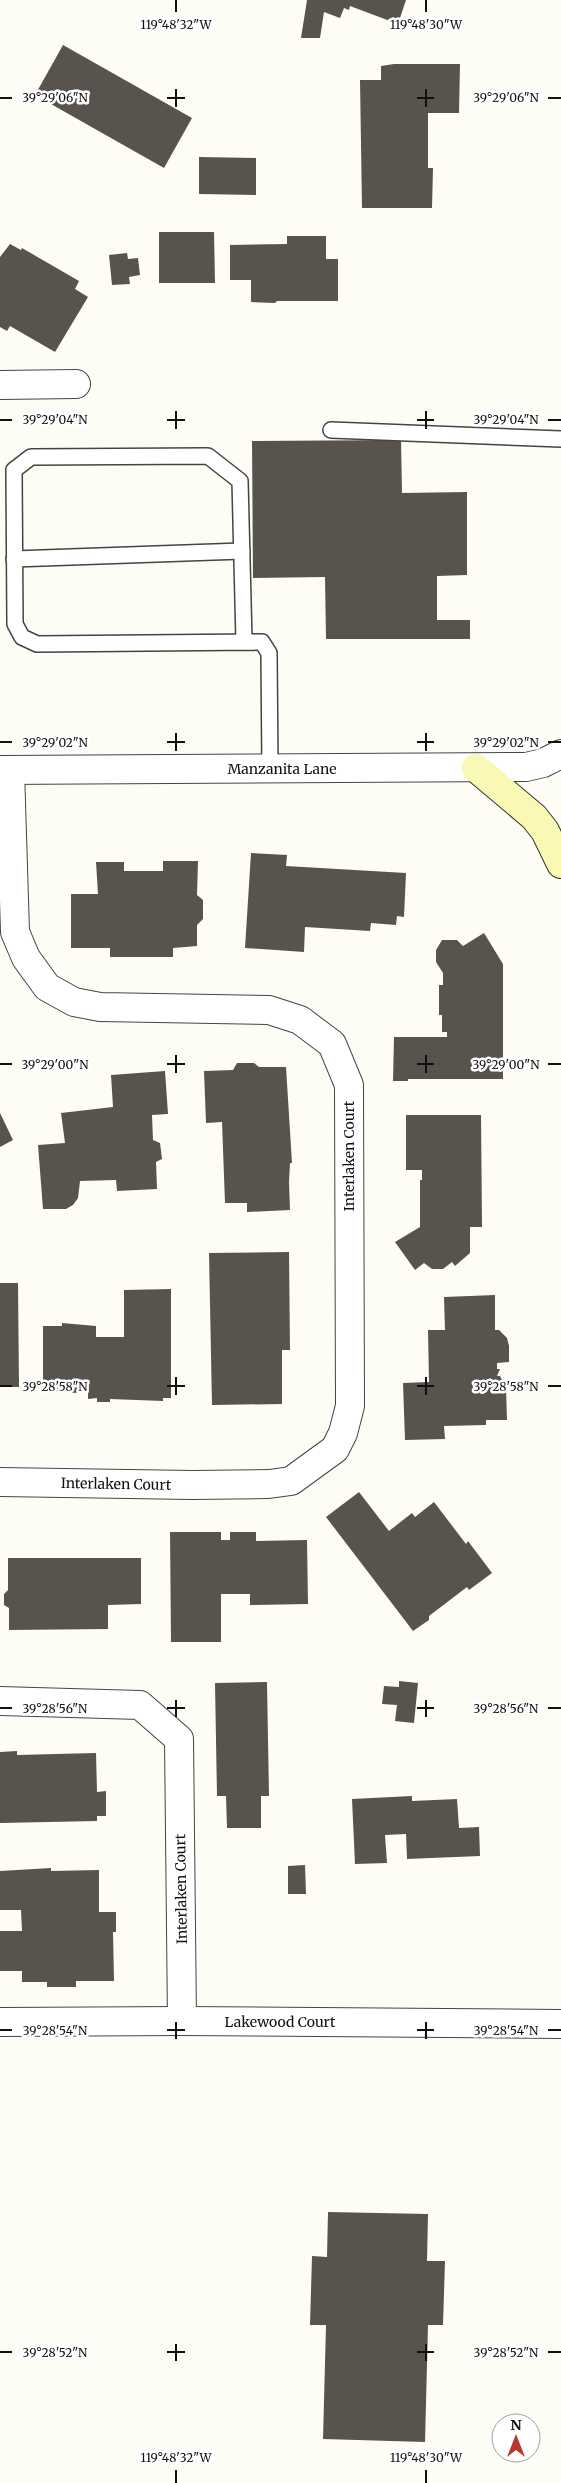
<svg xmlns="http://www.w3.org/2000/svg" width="561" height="2483" viewBox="0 0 561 2483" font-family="Merriweather,serif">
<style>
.building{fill:#59534e}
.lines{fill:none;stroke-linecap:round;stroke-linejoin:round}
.service-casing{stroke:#444;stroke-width:18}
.minor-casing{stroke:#444;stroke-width:30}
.tertiary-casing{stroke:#444;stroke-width:30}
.secondary-casing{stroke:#333;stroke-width:30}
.service{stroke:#fff;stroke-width:15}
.minor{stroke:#fff;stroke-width:28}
.tertiary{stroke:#fff;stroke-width:28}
.secondary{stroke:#f9f8b5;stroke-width:28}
.ticks{fill:none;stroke:#111;stroke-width:2}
.labels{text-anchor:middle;stroke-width:5;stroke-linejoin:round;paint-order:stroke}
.street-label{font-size:14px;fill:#111;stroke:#fff}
.ticks-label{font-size:12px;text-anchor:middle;fill:#111;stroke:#fff;stroke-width:5;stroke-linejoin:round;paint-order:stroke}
</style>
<rect width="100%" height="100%" fill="#fefdf5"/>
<g class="building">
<polygon points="307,0 406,0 398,24 350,6 349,10 344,8 340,18 324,12 320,38 301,38"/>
<polygon points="63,45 192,118 164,168 35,95"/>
<polygon points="394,64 460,64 459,113 428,113 428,168 433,168 432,208 362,208 360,80 381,80 381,66"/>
<polygon points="199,157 256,158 256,195 199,194"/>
<polygon points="159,232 214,232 215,283 159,283"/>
<polygon points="287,236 326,236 326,259 338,259 338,301 277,301 275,303 251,302 251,280 230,280 230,245 287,244"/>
<polygon points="10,244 21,250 22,248 79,281 75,289 88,297 55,352 10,326 7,331 0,327 0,257"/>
<polygon points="127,253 128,259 138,258 140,275 129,277 130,284 112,285 109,255"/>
<polygon points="401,440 402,493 467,492 467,575 437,576 437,620 470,620 470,639 326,639 325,577 253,578 252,441"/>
<polygon points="251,853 287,855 286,866 406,873 404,917 397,916 396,925 371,923 370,931 305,927 304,952 245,948"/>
<polygon points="163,861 198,861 197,895 203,900 203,919 197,925 197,946 173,948 173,957 110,957 110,948 71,948 71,894 98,894 96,862 124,862 124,871 163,871"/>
<polygon points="484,933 503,964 503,1079 408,1079 408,1081 393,1081 394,1037 447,1037 447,1032 442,1032 442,1015 439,1015 439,985 443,985 443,973 436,962 436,950 442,940 457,940 463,946"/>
<polygon points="237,1063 254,1063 259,1067 286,1067 292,1163 290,1163 289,1182 290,1210 247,1212 247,1203 225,1203 222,1122 206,1123 204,1071 233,1070"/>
<polygon points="165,1071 168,1114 152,1115 153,1140 160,1143 162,1159 156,1162 157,1189 117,1191 116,1180 80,1181 78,1198 73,1205 66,1209 43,1209 38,1145 65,1143 61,1113 113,1107 111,1075"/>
<polygon points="0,1113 13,1140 0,1147"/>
<polygon points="406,1115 481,1115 482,1227 470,1227 470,1253 455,1266 452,1262 443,1269 432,1269 424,1263 415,1270 395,1242 420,1227 420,1180 422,1180 422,1170 406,1170"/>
<polygon points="289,1252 290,1350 282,1350 282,1404 212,1405 209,1253"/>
<polygon points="0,1283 18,1283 19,1387 0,1387"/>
<polygon points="171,1289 171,1398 163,1398 163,1401 110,1399 110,1402 97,1402 97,1398 88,1399 88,1390 77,1390 77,1393 43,1390 43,1326 62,1326 62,1323 96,1326 96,1337 124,1337 124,1290"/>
<polygon points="495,1295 495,1330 499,1330 507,1338 509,1346 509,1362 497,1363 497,1369 500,1369 497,1376 500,1376 506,1388 507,1420 486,1420 486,1425 444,1426 445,1439 405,1440 403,1383 429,1382 428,1330 445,1330 444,1297"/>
<polygon points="359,1492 389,1531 412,1513 415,1517 434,1502 466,1544 468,1541 492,1573 469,1590 467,1587 429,1616 429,1620 413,1631 326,1517"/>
<polygon points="170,1532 221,1532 221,1540 230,1540 230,1532 256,1532 256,1541 307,1540 308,1604 250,1605 250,1594 221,1594 221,1642 171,1642"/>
<polygon points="8,1558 141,1558 141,1604 108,1605 108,1629 9,1630 9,1608 4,1605 4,1594 8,1590"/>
<polygon points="399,1681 418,1683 414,1723 395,1721 397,1705 382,1704 384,1686 399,1687"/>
<polygon points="267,1682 269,1796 261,1796 261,1828 227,1828 226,1796 217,1796 215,1683"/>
<polygon points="17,1751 17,1755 96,1753 97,1792 106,1791 106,1816 97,1816 97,1821 0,1823 0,1752"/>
<polygon points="412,1796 412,1801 457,1799 459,1828 479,1827 480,1856 407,1859 406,1834 385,1835 387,1863 355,1864 352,1799"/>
<polygon points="305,1865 306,1894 288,1894 288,1866"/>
<polygon points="51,1868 51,1871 99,1870 99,1912 116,1912 116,1932 113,1932 114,1981 76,1981 76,1987 47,1987 47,1982 22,1982 22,1971 0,1971 0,1931 22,1931 21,1910 0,1910 0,1871"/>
<polygon points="328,2212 428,2214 427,2261 445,2261 443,2325 428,2325 425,2442 323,2439 326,2325 310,2325 312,2256 327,2257"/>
</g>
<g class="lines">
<defs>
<g id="service">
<polyline points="331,430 561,439"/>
<polyline points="14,559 242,551"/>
<polyline points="244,641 240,481 208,456 31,457 14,470 15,624 22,637 37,644 262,642 269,653 270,769"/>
</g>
<g id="minor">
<polyline points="0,385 76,384"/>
<polyline points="0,1482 192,1485 269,1484 291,1481 335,1449 343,1433 350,1406 349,1085 332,1044 300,1020 269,1010 100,1007 74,1002 47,987 26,958 15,932 10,770"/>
<polyline points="0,1701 140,1705 179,1739 182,2021"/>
<polyline points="0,2022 182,2021 561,2024"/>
</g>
<polyline id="tertiary" points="0,770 526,767 543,763 561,754"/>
<polyline id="secondary" points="476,768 534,817 545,831 561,864"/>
</defs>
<use href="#service" class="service-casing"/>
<use href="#minor" class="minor-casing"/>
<use href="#tertiary" class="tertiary-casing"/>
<use href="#secondary" class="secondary-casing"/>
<use href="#service" class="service"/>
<use href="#minor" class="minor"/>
<use href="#tertiary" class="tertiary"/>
<use href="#secondary" class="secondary"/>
</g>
<path class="ticks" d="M 176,0 L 176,12M 426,0 L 426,12M 176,89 L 176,107M 426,89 L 426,107M 0,98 L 12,98M 167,98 L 185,98M 417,98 L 434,98M 548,98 L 561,98M 176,411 L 176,429M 426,411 L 426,429M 0,420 L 12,420M 167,420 L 185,420M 417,420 L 434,420M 548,420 L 561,420M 176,733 L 176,751M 426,733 L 426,751M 0,742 L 12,742M 167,742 L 185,742M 417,742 L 434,742M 548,742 L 561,742M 176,1055 L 176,1073M 426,1055 L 426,1073M 0,1064 L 12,1064M 167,1064 L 185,1064M 417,1064 L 434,1064M 548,1064 L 561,1064M 176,1377 L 176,1395M 426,1377 L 426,1395M 0,1386 L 12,1386M 167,1386 L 185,1386M 417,1386 L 434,1386M 548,1386 L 561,1386M 176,1700 L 176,1717M 426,1700 L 426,1717M 0,1708 L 12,1708M 167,1708 L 185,1708M 417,1708 L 434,1708M 548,1708 L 561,1708M 176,2022 L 176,2039M 426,2022 L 426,2039M 0,2030 L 12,2030M 167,2030 L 185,2030M 417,2030 L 434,2030M 548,2030 L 561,2030M 176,2344 L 176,2361M 426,2344 L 426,2361M 0,2352 L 12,2352M 167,2352 L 185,2352M 417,2352 L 434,2352M 548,2352 L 561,2352M 176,2470 L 176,2483M 426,2470 L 426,2483"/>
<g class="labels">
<g class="street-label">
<text x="282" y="774">Manzanita Lane</text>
<text transform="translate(349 1156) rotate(-90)" y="5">Interlaken Court</text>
<text transform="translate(116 1484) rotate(1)" y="5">Interlaken Court</text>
<text transform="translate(181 1889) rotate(-91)" y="5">Interlaken Court</text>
<text x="280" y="2027">Lakewood Court</text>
</g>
</g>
<g class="ticks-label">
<text x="176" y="29">119°48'32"W</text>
<text x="426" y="29">119°48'30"W</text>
<text x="55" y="102">39°29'06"N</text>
<text x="506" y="102">39°29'06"N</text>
<text x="55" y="424">39°29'04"N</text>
<text x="506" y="424">39°29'04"N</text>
<text x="55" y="747">39°29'02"N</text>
<text x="506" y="747">39°29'02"N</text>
<text x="55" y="1069">39°29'00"N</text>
<text x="506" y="1069">39°29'00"N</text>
<text x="55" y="1391">39°28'58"N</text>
<text x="506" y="1391">39°28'58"N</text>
<text x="55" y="1713">39°28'56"N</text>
<text x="506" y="1713">39°28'56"N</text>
<text x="55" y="2035">39°28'54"N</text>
<text x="506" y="2035">39°28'54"N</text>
<text x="55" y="2357">39°28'52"N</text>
<text x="506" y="2357">39°28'52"N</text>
<text x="176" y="2462">119°48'32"W</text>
<text x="426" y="2462">119°48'30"W</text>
</g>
<g transform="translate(516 2438)"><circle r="24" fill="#ffffff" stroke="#a0a0a0"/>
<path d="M0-4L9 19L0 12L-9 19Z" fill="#b83831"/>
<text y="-8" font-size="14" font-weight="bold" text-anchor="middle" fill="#111111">N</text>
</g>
</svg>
